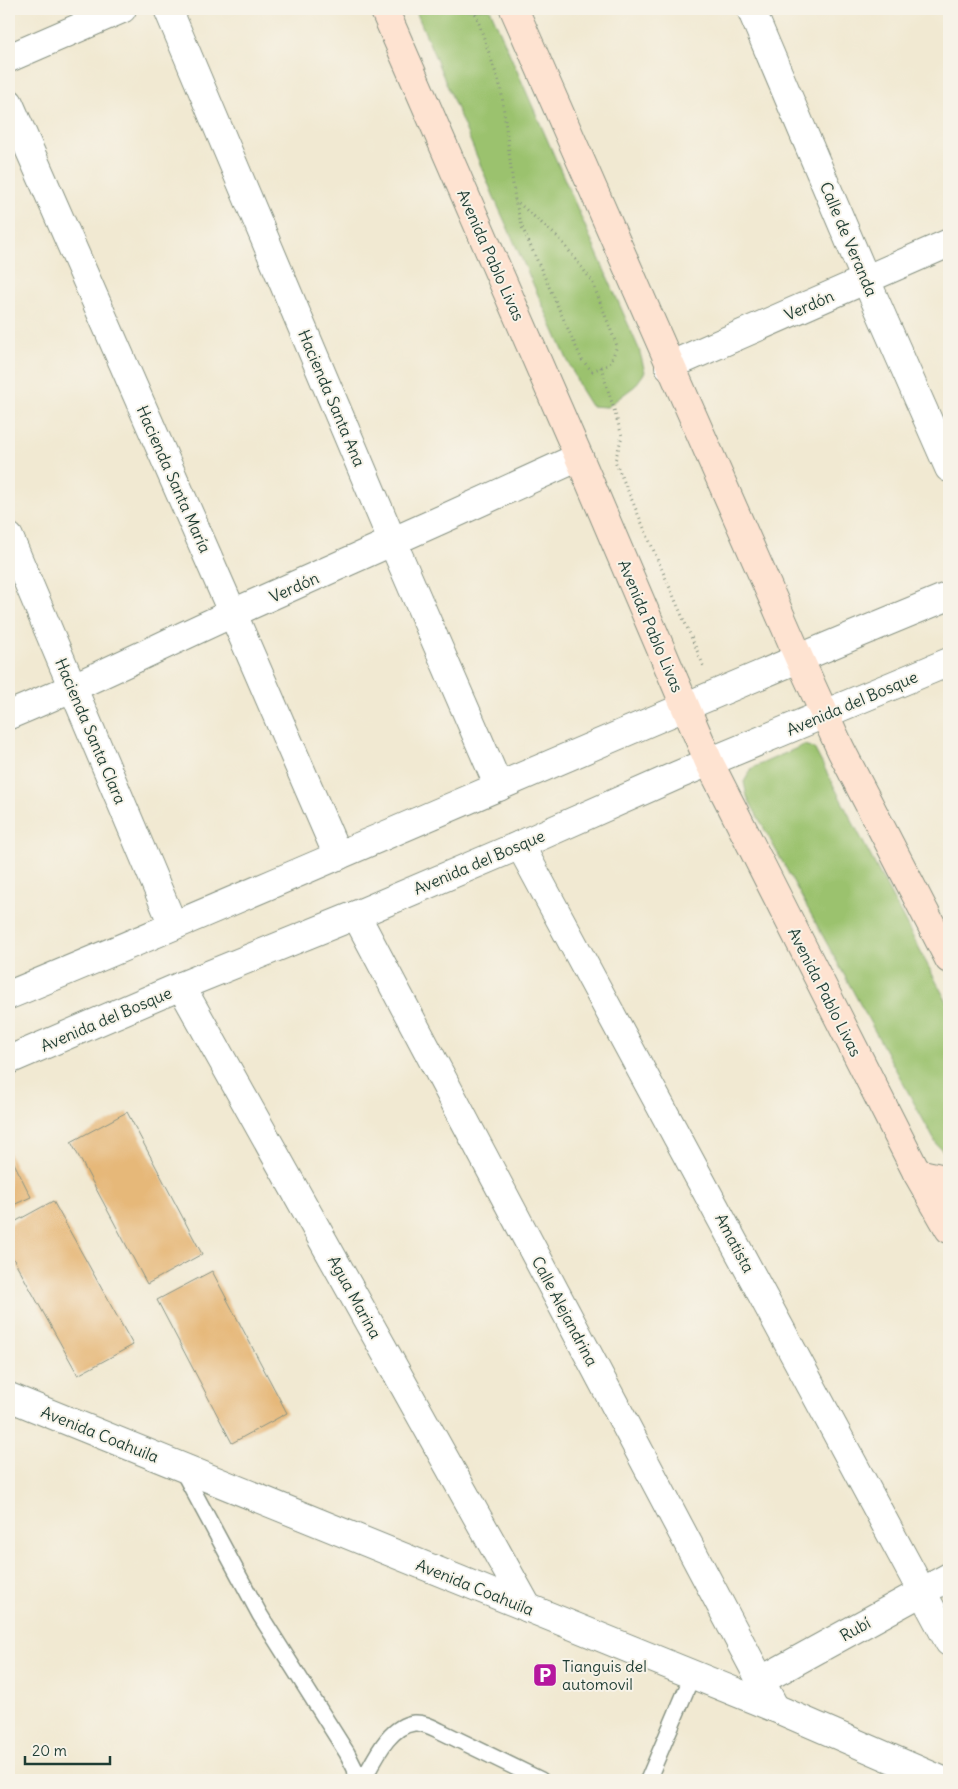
<svg xmlns="http://www.w3.org/2000/svg" width="958" height="1789" viewBox="0 0 958 1789" font-family="Delius,sans-serif">
<style>
.green{fill:#9bc26e;stroke:#5d8051}
.building{fill:#e6b879}
.lines{fill:none;stroke-linecap:round;stroke-linejoin:round}
.service-casing{stroke:#889383;stroke-width:18}
.minor-casing{stroke:#889383;stroke-width:30}
.tertiary-casing{stroke:#889383;stroke-width:30}
.secondary-casing{stroke:#889383;stroke-width:30}
.path{stroke:#889383;stroke-width:3;stroke-dasharray:1 4;stroke-linecap:butt}
.service{stroke:#fff;stroke-width:15}
.minor{stroke:#fff;stroke-width:28}
.tertiary{stroke:#fff;stroke-width:28}
.secondary{stroke:#fee3d1;stroke-width:28}
.labels{text-anchor:middle;stroke-width:4;stroke-linejoin:round;paint-order:stroke}
.street-label{font-size:16px;fill:#1f3d34;stroke:#f7f3e8}
.poi-label{font-size:16px;fill:#1f3d34;stroke:#f7f3e8;text-anchor:start}
</style>
<rect width="100%" height="100%" fill="#f7f3e8"/>
<filter id="ink" filterUnits="userSpaceOnUse"><feTurbulence type="fractalNoise" baseFrequency=".02" numOctaves="2"/><feDisplacementMap in="SourceGraphic" scale="10" xChannelSelector="R" yChannelSelector="G"/><feConvolveMatrix kernelMatrix="1 2 1 2 8 2 1 2 1" color-interpolation-filters="sRGB"/></filter>
<filter id="wash" filterUnits="userSpaceOnUse"><feTurbulence type="fractalNoise" baseFrequency=".0096" numOctaves="4" result="noise"/><feDisplacementMap in="SourceGraphic" scale="20" xChannelSelector="R" yChannelSelector="G"/><feGaussianBlur stdDeviation="1.12" result="paint"/><feColorMatrix in="noise" values="0 0 0 0 0 0 0 0 0 0 0 0 0 0 0 0 0 1.4 0 .05"/><feComposite in="paint" operator="in"/></filter>
<g filter="url(#wash)">
<rect width="100%" height="100%" fill="#f1e9d2"/>
<g class="green">
<polygon points="415,9 490,9 639,349 645,372 635,386 607,407 591,406 581,390 496,202"/>
<polygon points="804,745 814,748 949,1006 949,1157 937,1145 747,797 744,782 752,768"/>
</g>
<g id="blocks">
<g class="building">
<polygon points="127,1112 202,1254 147,1284 71,1142"/>
<polygon points="9,1153 31,1197 9,1207"/>
<polygon points="53,1201 133,1345 78,1375 9,1251 9,1225"/>
<polygon points="212,1271 287,1413 232,1443 157,1300"/>
</g>
</g>
</g>
<g filter="url(#ink)">
<use href="#blocks" fill-opacity="0" stroke="#889383" stroke-width="1"/>
<g class="lines">
<defs>
<g id="service">
<polyline points="181,1468 260,1615 347,1753 355,1769 357,1780"/>
<path d="M 363,1780 C 374,1761 388,1726 414,1723 C 423,1722 432,1727 440,1731 L 541,1780"/>
<polyline points="648,1780 693,1674"/>
</g>
<g id="minor">
<polyline points="168,9 393,543 499,787"/>
<polyline points="751,9 866,280 949,468"/>
<polyline points="9,58 122,9"/>
<polyline points="9,103 233,614 338,856"/>
<polyline points="669,366 949,243"/>
<polyline points="9,537 173,925"/>
<path d="M 9,715 C 85,684 158,647 233,613 C 349,561 464,510 579,457"/>
<polyline points="520,845 949,1642"/>
<polyline points="356,915 775,1708"/>
<polyline points="181,986 528,1608"/>
<polyline points="760,1681 949,1577"/>
</g>
<g id="tertiary">
<path d="M 9,995 C 323,865 634,725 949,596"/>
<polyline points="9,1060 181,986 356,915 520,845 678,775 949,662"/>
<polyline points="9,1397 775,1708 941,1780"/>
</g>
<g id="secondary">
<polyline points="384,9 579,457 709,762 917,1173 949,1229"/>
<polyline points="514,9 799,658 841,750 949,959"/>
<polyline points="917,1173 949,1180"/>
</g>
</defs>
<use href="#service" class="service-casing"/>
<use href="#minor" class="minor-casing"/>
<use href="#tertiary" class="tertiary-casing"/>
<use href="#secondary" class="secondary-casing"/>
<g class="path">
<polyline points="474,9 501,88 515,200 522,227 582,360 592,371 610,364 617,346 592,281 560,239 515,200"/>
<polyline points="601,367 622,436 615,461 705,669"/>
</g>
<use href="#service" class="service"/>
<use href="#minor" class="minor"/>
<use href="#tertiary" class="tertiary"/>
<use href="#secondary" class="secondary"/>
</g>
</g>
<defs>
<symbol id="parking-square" viewBox="-11 -11 22 22"><rect x="-9" y="-9" width="18" height="18" rx="4" fill="#b5179e" stroke="#f7f3e8"/><path d="M-3.5-5.5H1a3.5 3.5 0 0 1 0 7H-1V5.5H-3.5ZM-1-3.4V-.6H.8a1.4 1.4 0 0 0 0-2.8Z" fill="#fff"/></symbol>
</defs>
<g fill-rule="evenodd">
<use href="#parking-square" x="531" y="1661" width="28" height="28"/>
</g>
<g class="labels">
<g class="street-label">
<text transform="translate(849 239) rotate(67)" y="6">Calle de Veranda</text>
<text transform="translate(491 255) rotate(66)" y="6">Avenida Pablo Livas</text>
<text transform="translate(809 305) rotate(-24)" y="6">Verdón</text>
<text transform="translate(332 398) rotate(67)" y="6">Hacienda Santa Ana</text>
<text transform="translate(174 479) rotate(66)" y="6">Hacienda Santa María</text>
<text transform="translate(294 587) rotate(-24)" y="6">Verdón</text>
<text transform="translate(651 626) rotate(67)" y="6">Avenida Pablo Livas</text>
<text transform="translate(852 703) rotate(-23)" y="6">Avenida del Bosque</text>
<text transform="translate(91 731) rotate(67)" y="6">Hacienda Santa Clara</text>
<text transform="translate(479 862) rotate(-23)" y="6">Avenida del Bosque</text>
<text transform="translate(825 992) rotate(63)" y="6">Avenida Pablo Livas</text>
<text transform="translate(106 1019) rotate(-23)" y="6">Avenida del Bosque</text>
<text transform="translate(735 1243) rotate(62)" y="6">Amatista</text>
<text transform="translate(355 1297) rotate(61)" y="6">Agua Marina</text>
<text transform="translate(565 1311) rotate(62)" y="6">Calle Alejandrina</text>
<text transform="translate(100 1434) rotate(22)" y="6">Avenida Coahuila</text>
<text transform="translate(475 1587) rotate(22)" y="6">Avenida Coahuila</text>
<text transform="translate(855 1629) rotate(-29)" y="6">Rubí</text>
</g>
<g class="poi-label">
<text x="562" y="1672">Tianguis del<tspan x="562" dy="18">automovil</tspan></text>
</g>
</g>
<rect width="958" height="1789" fill="none" stroke="#f7f3e8" stroke-width="30"/>
<path d="M25 1756v8h85v-8" fill="none" stroke="#1f3d34" stroke-width="2.5"/>
<text x="32" y="1756" font-size="15" fill="#1f3d34" stroke="#f7f3e8" stroke-width="4" paint-order="stroke">20 m</text>
</svg>
